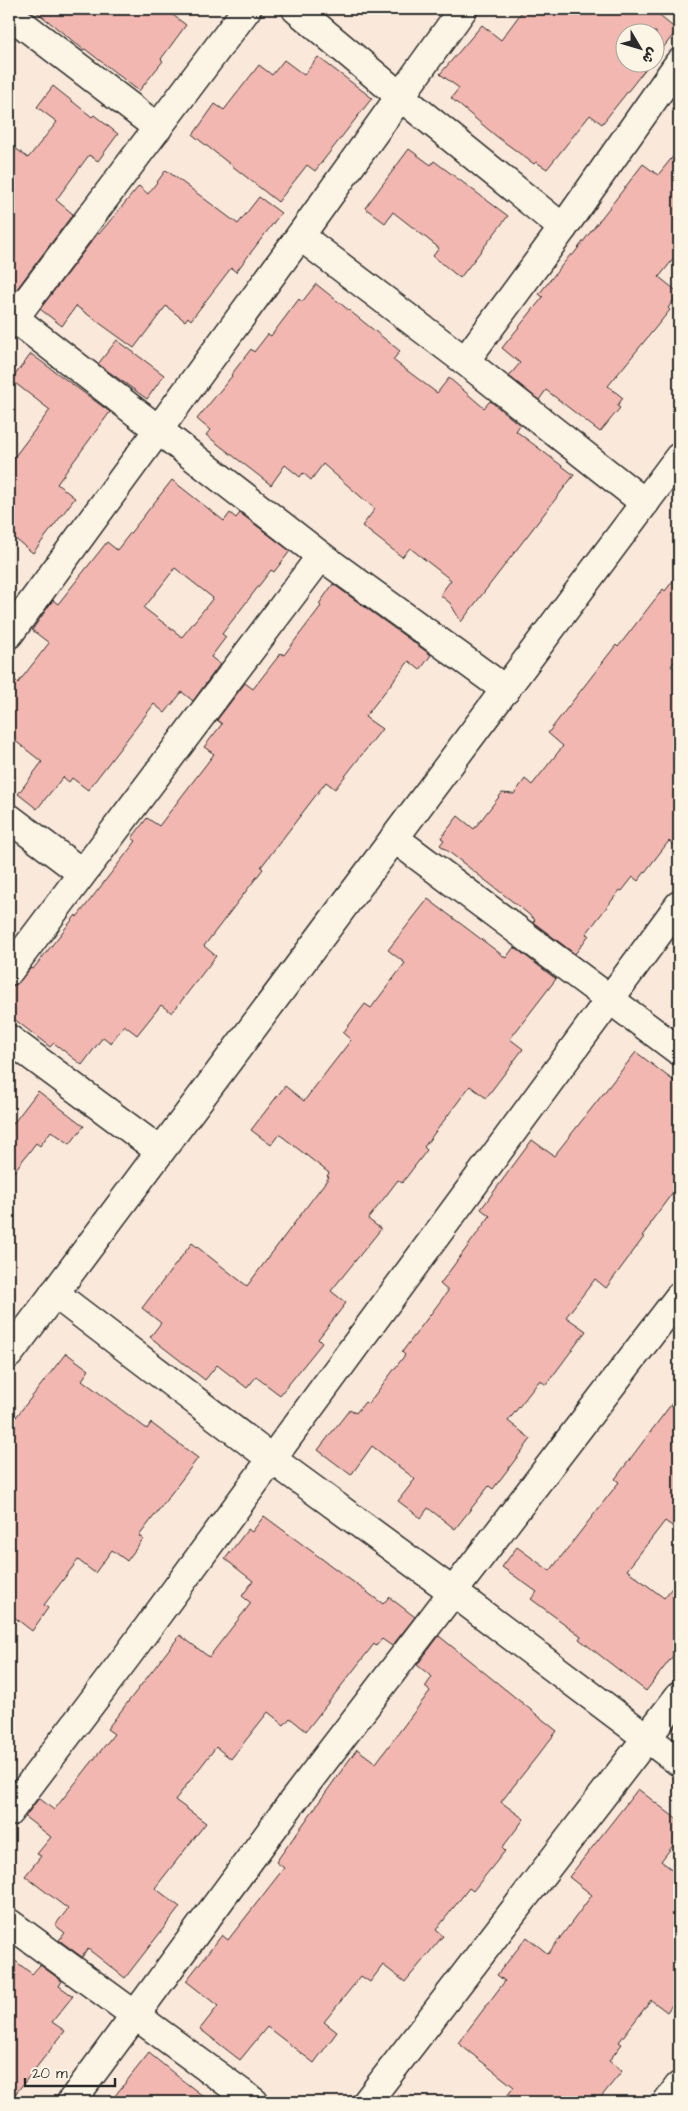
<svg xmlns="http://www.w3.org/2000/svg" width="688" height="2111" viewBox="0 0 688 2111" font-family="'Architects Daughter','Playpen Sans Arabic',sans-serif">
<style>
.building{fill:#f3b7b1;stroke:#2b2b2b;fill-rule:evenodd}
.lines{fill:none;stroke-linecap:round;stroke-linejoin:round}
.minor-casing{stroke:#2b2b2b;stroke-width:31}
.minor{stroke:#fcf5e5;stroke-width:28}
</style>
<rect width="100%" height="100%" fill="#fae9db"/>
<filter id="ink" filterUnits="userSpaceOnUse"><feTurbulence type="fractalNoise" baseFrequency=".02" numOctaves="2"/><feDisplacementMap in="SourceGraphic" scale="10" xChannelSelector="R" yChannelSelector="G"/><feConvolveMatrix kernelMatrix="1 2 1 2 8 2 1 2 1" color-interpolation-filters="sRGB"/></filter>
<g filter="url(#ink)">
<g class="building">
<polygon points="33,9 74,9 80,13 99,13 103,9 165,9 186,25 161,59 163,61 139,91 85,49 84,50"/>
<polygon points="524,9 651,9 677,30 656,57 656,32 626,32 626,62 651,62 602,124 590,115 547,169 536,162 534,164 496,136 451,98 459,88 440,74 482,25 501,40"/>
<polygon points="318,57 372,98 315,171 307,165 278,202 193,135 215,104 224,110 259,65 272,75 284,60 304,75"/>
<polygon points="53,86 92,117 94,115 118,134 98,161 89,155 56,200 73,214 16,290 9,284 9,143 28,158 57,122 37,107"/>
<polygon points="409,149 431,165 434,161 508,216 460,278 433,256 439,248 393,212 385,223 365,208"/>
<polygon points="679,149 679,252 659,277 679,293 668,308 670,310 608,386 623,398 617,406 620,408 600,432 546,390 539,400 509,376 520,363 502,348 543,297 539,294 571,254 572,256 643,164 658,175"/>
<polygon points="166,170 238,224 259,197 281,213 236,272 231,268 191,320 188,317 185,321 166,306 134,348 76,306 62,326 40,309 98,233 99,234 139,186 148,194"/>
<polygon points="316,284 400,351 393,360 437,393 449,378 484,408 490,401 520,425 516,431 574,475 461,622 450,603 440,595 451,580 410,548 402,557 362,526 375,509 323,464 311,480 303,473 300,477 285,465 271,485 206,435 210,430 197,419 232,376 231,375 251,349 254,352 268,334 271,336 299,299 302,302"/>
<polygon points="117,340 164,375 147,399 98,364"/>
<polygon points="31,354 110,412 57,484 75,498 33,553 9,534 9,464 50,410 11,380"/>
<path d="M 172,480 L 224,521 L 230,513 L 236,518 L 240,513 L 290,551 L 274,572 L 271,570 L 222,634 L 226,637 L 211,657 L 220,664 L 193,701 L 182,692 L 165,713 L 154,704 L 88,790 L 72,778 L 69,782 L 63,777 L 37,809 L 18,794 L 42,762 L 9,736 L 9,675 L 18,683 L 49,643 L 32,630 L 53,600 L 58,604 L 107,542 L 117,550 ZM 175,568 L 213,598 L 182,637 L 144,608 Z"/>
<polygon points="679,573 679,655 671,666 679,673 679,849 669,841 638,881 633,877 622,891 620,890 586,934 589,935 575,954 533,922 535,920 526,912 440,845 444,840 441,838 458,816 474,829 502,793 514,794 525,779 532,785 563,746 548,733 616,645 618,647 663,589 665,591"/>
<polygon points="333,584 431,655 420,670 409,661 365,717 382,729 335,789 326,782 261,867 263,869 204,946 216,956 172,1013 161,1005 137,1035 124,1025 111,1043 103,1037 82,1065 54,1043 50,1047 9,1015 9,986 16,985 31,968 33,969 76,915 77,917 136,841 132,838 147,818 159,826 214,754 204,747 222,724 217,720 245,683 253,689 281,653 284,655 321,606 319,604"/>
<polygon points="428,899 506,958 514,947 556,979 510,1039 523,1049 486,1098 470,1086 424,1147 427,1150 402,1183 398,1180 368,1219 381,1229 331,1291 346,1303 318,1339 322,1343 280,1395 256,1377 247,1388 217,1365 205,1380 150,1337 161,1323 142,1308 192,1243 247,1286 329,1177 327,1176 329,1173 279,1134 271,1145 251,1130 285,1086 304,1101 351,1040 343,1033 365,1004 371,1008 405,963 388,950"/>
<polygon points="636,1052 679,1085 679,1184 650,1223 651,1224 642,1236 644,1237 606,1288 595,1279 566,1317 586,1331 546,1385 540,1380 508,1421 531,1439 493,1489 489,1486 455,1529 428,1508 421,1518 398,1501 415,1479 372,1446 351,1475 318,1450 350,1409 356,1413 365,1402 368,1404 405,1355 402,1352 448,1291 440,1284 490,1216 481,1209 532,1140 554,1156"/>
<polygon points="38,1091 84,1126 70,1144 51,1131 40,1146 36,1143 9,1178 9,1129"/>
<polygon points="66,1353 89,1370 82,1380 147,1429 151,1423 198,1458 139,1536 143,1539 127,1561 112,1550 95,1573 78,1560 44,1605 48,1608 32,1631 9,1613 9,1426"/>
<polygon points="679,1394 679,1531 665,1521 627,1570 664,1598 679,1579 679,1648 646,1691 579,1639 581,1636 531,1599 537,1592 502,1567 517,1547 550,1571 619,1482 615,1479"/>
<polygon points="264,1516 383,1604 389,1597 415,1617 392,1646 382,1639 376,1646 374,1644 306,1731 290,1718 284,1725 268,1712 231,1759 216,1747 175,1800 206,1823 155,1888 180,1907 125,1978 88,1949 82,1957 59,1940 65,1933 55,1925 68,1909 25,1876 41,1856 37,1854 51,1837 25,1817 39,1798 54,1810 114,1734 107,1729 180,1635 209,1657 251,1603 242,1596 253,1581 225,1559 248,1529 252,1532"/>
<polygon points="439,1636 557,1731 501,1802 524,1819 502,1848 505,1851 473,1891 469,1888 436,1930 443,1936 405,1982 383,1965 370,1982 361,1976 324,2022 337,2032 314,2063 267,2027 240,2060 200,2029 218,2006 186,1981 222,1935 228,1940 284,1868 276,1862 357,1749 376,1763 430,1691 425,1687 432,1677 417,1665"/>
<polygon points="638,1789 679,1821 679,1838 661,1861 679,1875 679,1995 667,2012 651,2000 619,2042 622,2044 609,2061 622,2071 597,2102 502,2102 514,2087 458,2043 505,1981 497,1975 527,1937 548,1954 592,1895 569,1877"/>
<polygon points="9,1956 32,1974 40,1965 62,1981 59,1986 73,1996 52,2022 65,2031 9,2102"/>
<polygon points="149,2053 182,2080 211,2102 110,2102"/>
</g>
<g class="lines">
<defs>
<g id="minor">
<polyline points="296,9 401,97 563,228"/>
<polyline points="9,14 158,128"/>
<polyline points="300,236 465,361 645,503"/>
<polyline points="9,314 321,556 506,690"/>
<polyline points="9,325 247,9"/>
<polyline points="465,361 563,228 679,63"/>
<polyline points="9,634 300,236 463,9"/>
<polyline points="9,818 82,873"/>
<polyline points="394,838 679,1051"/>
<polyline points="9,971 321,556"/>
<polyline points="9,1039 160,1151"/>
<polyline points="54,1293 273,1460 453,1592 679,1762"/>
<polyline points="9,1354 679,457"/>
<polyline points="9,1812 127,1656 679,905"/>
<polyline points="9,1923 254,2102"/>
<polyline points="71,2102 293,1801 679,1297"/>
<polyline points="367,2102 679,1696"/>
<polyline points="667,2102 679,2086"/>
</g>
</defs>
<use href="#minor" class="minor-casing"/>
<use href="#minor" class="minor"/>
</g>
</g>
<rect width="688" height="2111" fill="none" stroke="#fcf5e5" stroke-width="30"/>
<rect x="15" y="15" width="658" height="2081" fill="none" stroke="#2b2b2b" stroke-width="2" filter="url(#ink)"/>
<g transform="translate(640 48) rotate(128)"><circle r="24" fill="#fcf5e5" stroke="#a8a49b"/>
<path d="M0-4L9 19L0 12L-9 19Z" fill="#2b2b2b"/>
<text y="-8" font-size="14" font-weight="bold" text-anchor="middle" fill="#2b2b2b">ش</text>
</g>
<path d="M25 2078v8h90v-8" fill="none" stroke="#2b2b2b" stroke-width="2.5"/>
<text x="32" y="2078" font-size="15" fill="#2b2b2b" stroke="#fcf5e5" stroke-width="4" paint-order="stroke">20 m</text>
</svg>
